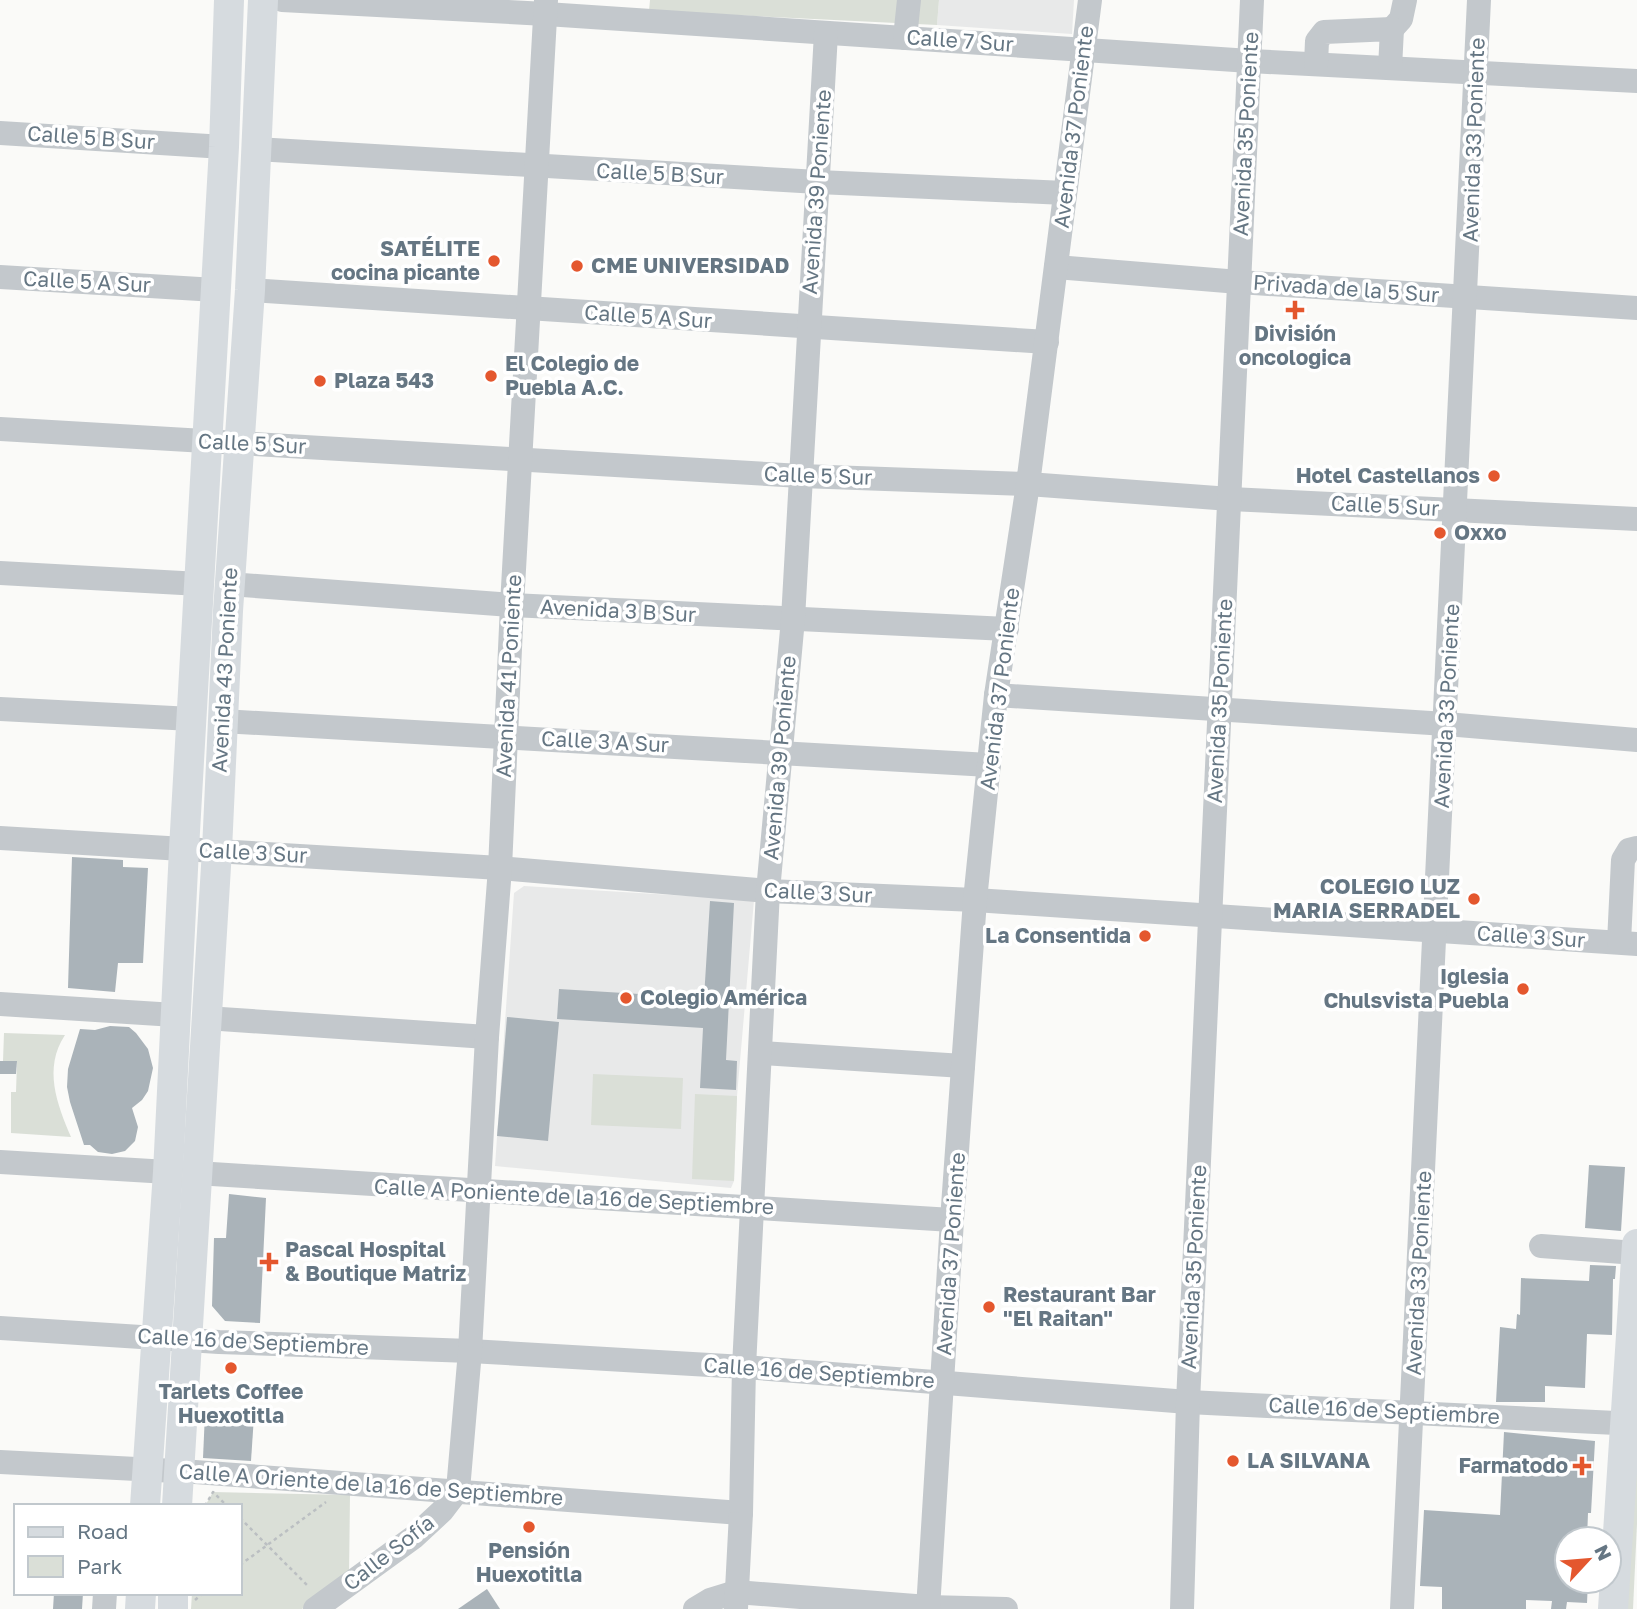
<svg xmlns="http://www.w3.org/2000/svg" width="1637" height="1609" viewBox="0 0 1637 1609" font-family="'Golos Text',sans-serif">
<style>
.built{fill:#e8e9e9}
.green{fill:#dadfd7}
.building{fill:#aab3b9}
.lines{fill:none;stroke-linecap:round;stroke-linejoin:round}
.path{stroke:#bbbfc2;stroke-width:2.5;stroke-dasharray:3.5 3.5;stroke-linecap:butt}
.minor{stroke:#c3c8cc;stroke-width:24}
.major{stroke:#d6dbdf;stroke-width:30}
.poi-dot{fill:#e4572e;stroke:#fff;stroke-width:2.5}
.labels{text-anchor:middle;stroke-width:7;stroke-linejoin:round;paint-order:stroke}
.street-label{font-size:21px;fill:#657683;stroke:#fff}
.poi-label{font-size:21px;font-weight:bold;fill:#657683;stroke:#fff;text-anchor:start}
</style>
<rect width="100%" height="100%" fill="#fafaf8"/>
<g class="built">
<polygon points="939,0 1074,0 1072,34 937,25"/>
<polygon points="524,886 754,900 737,1096 734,1181 731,1188 495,1166 514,893"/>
</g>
<g class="green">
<polygon points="650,0 939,0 937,25 649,11"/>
<path d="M 4,1033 L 65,1035 C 43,1068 57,1104 71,1137 L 11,1133 L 11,1092 L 16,1092 L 17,1062 L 3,1061 Z"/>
<polygon points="593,1074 683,1078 681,1129 591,1125"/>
<polygon points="695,1094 737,1096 734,1181 692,1179"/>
<polygon points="1637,1433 1637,1524 1633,1609 1618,1609"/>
<polygon points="213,1492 350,1495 349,1577 302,1609 191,1609 192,1593 240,1593 240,1506 205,1506"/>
</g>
<g class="building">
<polygon points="72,857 123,860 123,867 148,868 143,963 118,963 115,992 68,988"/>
<polygon points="710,901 734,903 726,1060 737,1061 736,1090 700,1088 703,1028 557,1019 559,989 704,998"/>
<polygon points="507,1017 559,1022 548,1141 497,1136"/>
<polygon points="110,1026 129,1027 136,1033 148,1049 153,1068 148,1091 142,1100 132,1108 138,1127 135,1141 125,1151 112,1154 98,1152 90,1145 84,1145 70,1102 67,1087 68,1069 80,1029 95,1030"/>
<polygon points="0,1061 17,1061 16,1074 0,1074"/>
<polygon points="1589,1165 1625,1167 1621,1231 1585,1228"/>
<polygon points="229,1194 266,1198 260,1323 225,1321 212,1306 214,1238 226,1238"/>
<polygon points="1590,1265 1616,1266 1615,1279 1613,1279 1612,1335 1587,1334 1585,1388 1545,1386 1545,1402 1496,1402 1500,1327 1516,1329 1517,1314 1520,1315 1521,1278 1589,1281"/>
<polygon points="205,1413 254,1416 251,1461 203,1458"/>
<polygon points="1504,1432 1595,1441 1591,1513 1588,1513 1587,1539 1567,1539 1567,1581 1588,1581 1587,1603 1567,1602 1566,1609 1551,1609 1552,1601 1526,1600 1526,1609 1442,1609 1442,1587 1420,1586 1424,1510 1500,1515"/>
<polygon points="487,1589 500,1609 458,1609"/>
<polygon points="54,1593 83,1593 82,1609 53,1609"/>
</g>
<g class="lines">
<g class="path">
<polyline points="205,1506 213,1492 227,1506"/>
<polyline points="240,1518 309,1587"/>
<polyline points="240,1565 326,1502"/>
<polyline points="195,1600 203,1593"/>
</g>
<g class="minor">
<polyline points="282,0 546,14 1250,61 1637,81"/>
<polyline points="1392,29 1401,19 1405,0"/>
<polyline points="905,38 909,0"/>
<polyline points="1316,64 1317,41 1324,32 1392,29 1390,68"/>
<polyline points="0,133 224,147"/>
<polyline points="256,149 818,182 1065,193"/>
<polyline points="1056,267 1239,282 1637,308"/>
<polyline points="0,277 216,290"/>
<polyline points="250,290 1047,342"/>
<polyline points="0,429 801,476 1028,484 1230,499 1637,519"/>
<polyline points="0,573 200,584"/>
<polyline points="229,584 512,605 1007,629"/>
<polyline points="996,695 1446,724 1637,740"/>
<polyline points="0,709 192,719"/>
<polyline points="222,721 989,765"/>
<polyline points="0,838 500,868 768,891 975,900 1637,944"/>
<polyline points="1619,942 1623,860 1629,850 1637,848"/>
<polyline points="0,1004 175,1015"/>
<polyline points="206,1018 487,1037"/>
<polyline points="761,1053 963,1066"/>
<polyline points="0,1162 168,1172"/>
<polyline points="196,1173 952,1220"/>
<polyline points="1541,1246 1636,1253"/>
<polyline points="0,1328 219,1342 470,1351 744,1367 1188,1402 1637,1424"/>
<polyline points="0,1462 195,1472 741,1513"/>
<polyline points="104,1609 105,1593"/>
<polyline points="315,1609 414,1537 442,1511 458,1490 470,1351 487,1037 500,868 512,605 546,0"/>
<polyline points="695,1609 710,1600 736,1592 928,1607 1006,1609"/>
<polyline points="736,1609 741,1513 744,1367 768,891 793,619 826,33"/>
<polyline points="928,1609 952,1220 975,900 996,695 1028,484 1090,0"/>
<polyline points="1182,1609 1188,1402 1252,0"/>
<polyline points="1402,1609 1479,0"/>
</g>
<g class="major">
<polyline points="145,1506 168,1172 184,849 224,147 229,0"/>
<polyline points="177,1506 217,850 228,611 250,290 263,0"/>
<polyline points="140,1609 141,1593"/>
<polyline points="173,1609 173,1593"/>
<polyline points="1613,1609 1637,1244"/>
</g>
</g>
<g class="poi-dot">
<circle cx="494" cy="261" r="7"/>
<circle cx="577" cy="266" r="7"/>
<path d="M1291.5 299.5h7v7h7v7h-7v7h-7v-7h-7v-7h7z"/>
<circle cx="491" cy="376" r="7"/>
<circle cx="320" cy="381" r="7"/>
<circle cx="1494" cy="476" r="7"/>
<circle cx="1440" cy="533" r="7"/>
<circle cx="1474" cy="899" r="7"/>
<circle cx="1145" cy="936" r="7"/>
<circle cx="1523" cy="989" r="7"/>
<circle cx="626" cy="998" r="7"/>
<path d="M265.5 1251.5h7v7h7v7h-7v7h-7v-7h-7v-7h7z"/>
<circle cx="989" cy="1307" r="7"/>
<circle cx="231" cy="1368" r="7"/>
<circle cx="1233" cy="1461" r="7"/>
<path d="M1578.5 1455.5h7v7h7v7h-7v7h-7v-7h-7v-7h7z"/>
<circle cx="529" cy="1527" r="7"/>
</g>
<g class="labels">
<g class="street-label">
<text transform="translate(960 41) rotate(4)" y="7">Calle 7 Sur</text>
<text transform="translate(1074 127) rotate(-83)" y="7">Avenida 37 Poniente</text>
<text transform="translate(1246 134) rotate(-87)" y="7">Avenida 35 Poniente</text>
<text transform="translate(91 138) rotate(4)" y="7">Calle 5 B Sur</text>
<text transform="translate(1474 140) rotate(-88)" y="7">Avenida 33 Poniente</text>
<text transform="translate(660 174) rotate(3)" y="7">Calle 5 B Sur</text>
<text transform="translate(817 192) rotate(-86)" y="7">Avenida 39 Poniente</text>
<text transform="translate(87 282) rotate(3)" y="7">Calle 5 A Sur</text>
<text transform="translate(1346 289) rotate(4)" y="7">Privada de la 5 Sur</text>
<text transform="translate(648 317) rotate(4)" y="7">Calle 5 A Sur</text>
<text transform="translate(252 444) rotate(3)" y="7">Calle 5 Sur</text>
<text transform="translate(818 476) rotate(2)" y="7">Calle 5 Sur</text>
<text transform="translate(1385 506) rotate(3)" y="7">Calle 5 Sur</text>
<text transform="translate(618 611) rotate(3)" y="7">Avenida 3 B Sur</text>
<text transform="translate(225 670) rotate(-87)" y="7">Avenida 43 Poniente</text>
<text transform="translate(509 676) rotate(-87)" y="7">Avenida 41 Poniente</text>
<text transform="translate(1000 689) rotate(-83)" y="7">Avenida 37 Poniente</text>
<text transform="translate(1220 701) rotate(-87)" y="7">Avenida 35 Poniente</text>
<text transform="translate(1447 706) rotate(-87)" y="7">Avenida 33 Poniente</text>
<text transform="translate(605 742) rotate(3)" y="7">Calle 3 A Sur</text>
<text transform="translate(780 758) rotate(-85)" y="7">Avenida 39 Poniente</text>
<text transform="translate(253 853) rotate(3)" y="7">Calle 3 Sur</text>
<text transform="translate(818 893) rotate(3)" y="7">Calle 3 Sur</text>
<text transform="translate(1531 937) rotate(4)" y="7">Calle 3 Sur</text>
<text transform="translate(574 1197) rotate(3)" y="7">Calle A Poniente de la 16 de Septiembre</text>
<text transform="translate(951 1254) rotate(-86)" y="7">Avenida 37 Poniente</text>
<text transform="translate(1194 1267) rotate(-87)" y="7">Avenida 35 Poniente</text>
<text transform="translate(1419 1273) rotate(-87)" y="7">Avenida 33 Poniente</text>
<text transform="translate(253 1342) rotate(3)" y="7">Calle 16 de Septiembre</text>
<text transform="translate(819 1373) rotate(4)" y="7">Calle 16 de Septiembre</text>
<text transform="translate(1384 1411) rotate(3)" y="7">Calle 16 de Septiembre</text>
<text transform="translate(371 1485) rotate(4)" y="7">Calle A Oriente de la 16 de Septiembre</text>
<text transform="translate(389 1553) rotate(-38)" y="7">Calle Sofía</text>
</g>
<g class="poi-label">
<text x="480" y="256" text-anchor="end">SATÉLITE<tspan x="480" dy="24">cocina picante</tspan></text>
<text x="591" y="273">CME UNIVERSIDAD</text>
<text x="1295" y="341" text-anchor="middle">División<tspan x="1295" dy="24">oncologica</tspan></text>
<text x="505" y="371">El Colegio de<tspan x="505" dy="24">Puebla A.C.</tspan></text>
<text x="334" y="388">Plaza 543</text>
<text x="1480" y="483" text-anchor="end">Hotel Castellanos</text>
<text x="1454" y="540">Oxxo</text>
<text x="1460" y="894" text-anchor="end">COLEGIO LUZ<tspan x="1460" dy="24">MARIA SERRADEL</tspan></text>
<text x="1131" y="943" text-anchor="end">La Consentida</text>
<text x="1509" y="984" text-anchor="end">Iglesia<tspan x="1509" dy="24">Chulsvista Puebla</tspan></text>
<text x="640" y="1005">Colegio América</text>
<text x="285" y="1257">Pascal Hospital<tspan x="285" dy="24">&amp; Boutique Matriz</tspan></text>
<text x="1003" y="1302">Restaurant Bar<tspan x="1003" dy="24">"El Raitan"</tspan></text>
<text x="231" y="1399" text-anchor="middle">Tarlets Coffee<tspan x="231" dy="24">Huexotitla</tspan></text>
<text x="1247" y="1468">LA SILVANA</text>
<text x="1568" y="1473" text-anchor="end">Farmatodo</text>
<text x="529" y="1558" text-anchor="middle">Pensión<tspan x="529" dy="24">Huexotitla</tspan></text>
</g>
</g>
<rect x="14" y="1504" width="228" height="91" fill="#ffffff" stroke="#c1c8cd" stroke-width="2"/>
<rect x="28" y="1527" width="35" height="10" fill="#d6dbdf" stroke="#c1c8cd" stroke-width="2"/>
<text x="77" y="1539" font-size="21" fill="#657683">Road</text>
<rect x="28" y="1556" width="35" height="21" fill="#dadfd7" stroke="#c1c8cd" stroke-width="2"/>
<text x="77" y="1574" font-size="21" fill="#657683">Park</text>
<g transform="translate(1588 1560) rotate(64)"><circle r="33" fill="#ffffff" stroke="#c1c8cd" stroke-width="2"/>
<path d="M0-5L12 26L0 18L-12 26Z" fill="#e4572e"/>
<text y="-10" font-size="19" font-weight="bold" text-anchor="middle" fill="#657683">N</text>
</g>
</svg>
